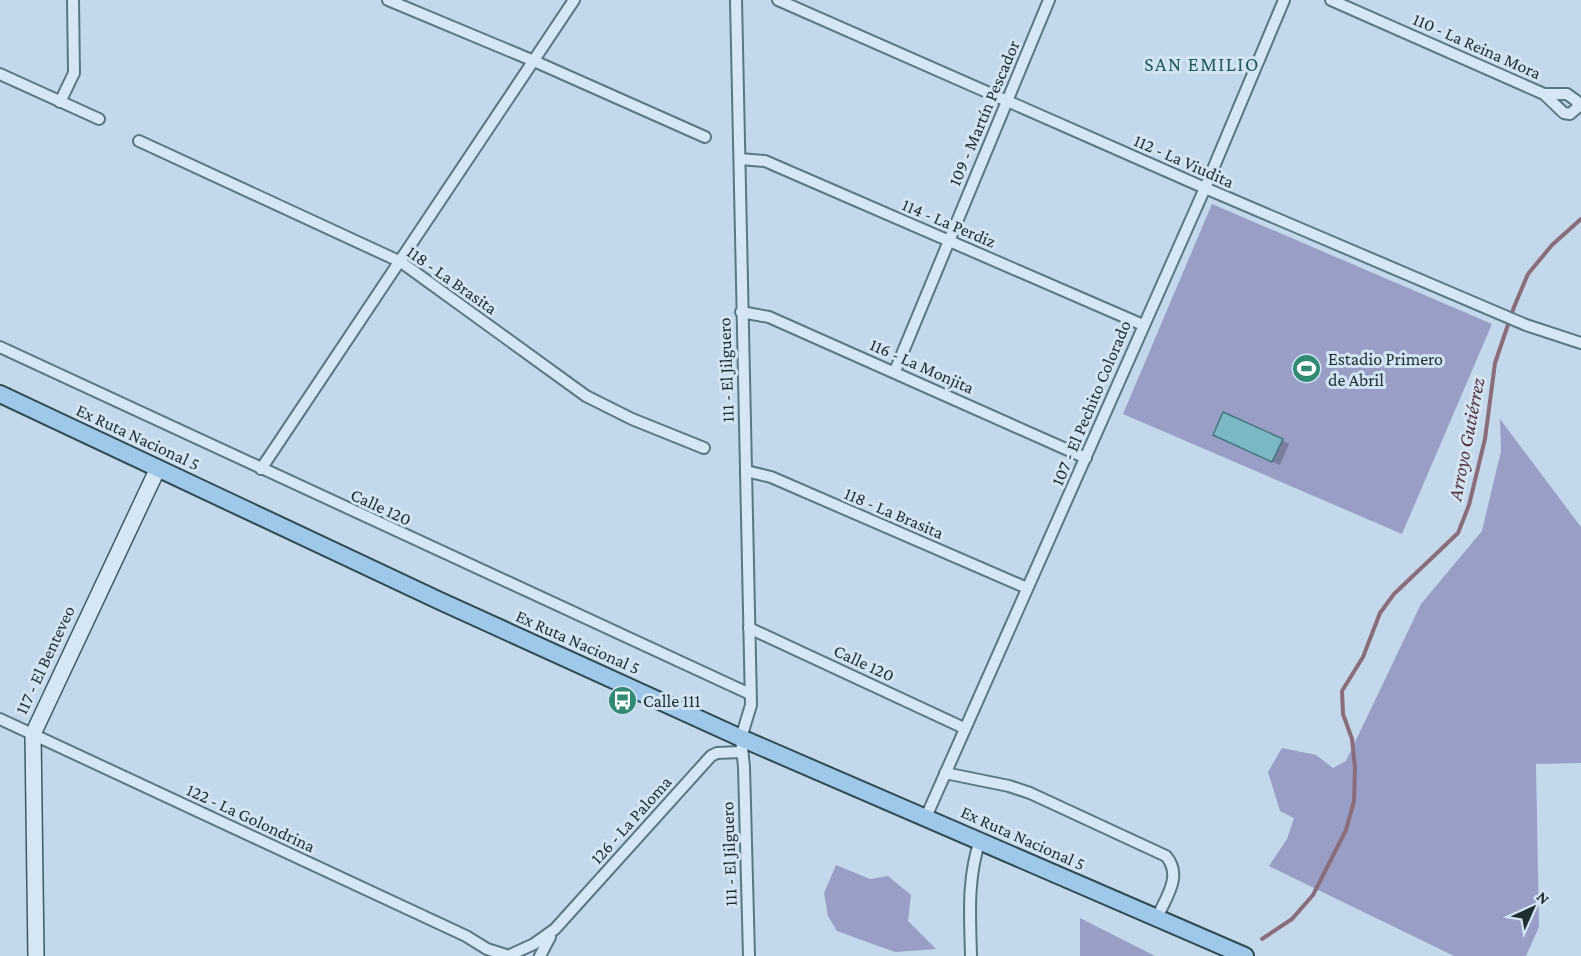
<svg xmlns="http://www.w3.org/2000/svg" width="1581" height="956" viewBox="0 0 1581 956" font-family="'Crimson Pro',serif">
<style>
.green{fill:#989ec6}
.shadow{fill:#0003}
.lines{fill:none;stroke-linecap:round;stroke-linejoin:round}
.stream{stroke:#8a6d7b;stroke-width:4}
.building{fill:#7cb8c4;stroke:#44767f;stroke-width:1.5}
.street-casing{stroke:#5b7782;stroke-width:14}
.secondary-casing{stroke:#3f5a64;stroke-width:18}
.primary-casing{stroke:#2f4950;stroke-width:20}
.street{stroke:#d5e7f5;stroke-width:10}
.secondary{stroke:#d5e7f5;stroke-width:15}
.primary{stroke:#9ec8ea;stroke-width:16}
.labels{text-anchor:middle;stroke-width:6;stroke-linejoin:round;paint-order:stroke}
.street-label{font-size:18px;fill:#1e2e33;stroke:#d2e3f2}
.poi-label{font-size:18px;fill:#1e2e33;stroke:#d2e3f2;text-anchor:start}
.neighbourhood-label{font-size:20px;letter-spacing:1.5px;fill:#225c5a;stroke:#d2e3f2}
.water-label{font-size:20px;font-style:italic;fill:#522f3a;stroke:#d2e3f2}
</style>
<rect width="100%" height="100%" fill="#c3d8ea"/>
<g class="green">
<polygon points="1212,204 1492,324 1402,534 1123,414"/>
<polygon points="1500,419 1581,527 1581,763 1536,764 1539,927 1526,956 1454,956 1269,866 1287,839 1294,818 1280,811 1268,772 1282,748 1316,755 1333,768 1346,761 1421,604 1482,531 1501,451"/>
<polygon points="836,865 870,879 888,876 911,895 908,921 936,949 895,952 837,931 828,916 824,893"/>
<polygon points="1080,918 1155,956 1080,956"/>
</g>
<polygon class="shadow" points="1222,439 1282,440 1289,444 1280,465"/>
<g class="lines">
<polyline class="stream" points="1262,939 1292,919 1313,895 1346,830 1354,801 1355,768 1352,739 1343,714 1342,691 1363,657 1380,613 1394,594 1458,533 1469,505 1485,439 1495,363 1514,307 1528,274 1552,245 1581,219"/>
</g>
<polygon class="building" points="1223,412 1283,439 1272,462 1213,435"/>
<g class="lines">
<defs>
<g id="street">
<polyline points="388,0 534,61 705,137"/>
<polyline points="736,0 751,705 741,738 744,767 749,956"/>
<polyline points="778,0 1205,188 1526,325 1581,343"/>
<polyline points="1331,0 1544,94 1564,113 1570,114 1577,108 1578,102 1567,94 1544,94"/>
<polyline points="0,74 99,119"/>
<polyline points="60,102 74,73 73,0"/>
<polyline points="139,141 401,262 586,396 632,419 704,448"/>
<polyline points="740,159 765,161 1143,325"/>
<polyline points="741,312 769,317 1086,458"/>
<polyline points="0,347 750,694"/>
<polyline points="895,371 1049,0"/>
<polyline points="261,469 574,0"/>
<polyline points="746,471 771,477 1027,588"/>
<polyline points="749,628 964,728"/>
<polyline points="0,719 466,936 487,949 506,955"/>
<path d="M 945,773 L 1009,786 L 1030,793 L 1166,856 C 1183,876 1166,897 1157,918"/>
<polyline points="926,817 1205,188 1284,0"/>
<polyline points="512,954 534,944 555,929 711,756 717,753 741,752"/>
<polyline points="540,956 550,937"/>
<path d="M 971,956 C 970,916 967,879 980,840"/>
</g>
<polyline id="secondary" points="36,956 33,734 158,468"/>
<polyline id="primary" points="0,394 440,601 741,738 1245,956"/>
</defs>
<use href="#street" class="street-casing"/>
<use href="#secondary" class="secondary-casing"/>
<use href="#primary" class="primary-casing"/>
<use href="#street" class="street"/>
<use href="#secondary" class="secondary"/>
<use href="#primary" class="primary"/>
</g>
<defs>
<symbol id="stadium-disc" viewBox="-11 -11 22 22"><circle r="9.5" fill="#318b74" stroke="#d2e3f2"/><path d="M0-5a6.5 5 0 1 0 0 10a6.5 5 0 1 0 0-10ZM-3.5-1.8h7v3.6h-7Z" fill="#fff"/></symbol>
<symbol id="bus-disc" viewBox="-11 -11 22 22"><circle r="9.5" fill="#318b74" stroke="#d2e3f2"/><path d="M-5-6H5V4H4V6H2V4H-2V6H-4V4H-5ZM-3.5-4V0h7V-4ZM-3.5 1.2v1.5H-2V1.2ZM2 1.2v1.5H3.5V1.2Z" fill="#fff"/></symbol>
</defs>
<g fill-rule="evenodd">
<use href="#stadium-disc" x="1290" y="352" width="33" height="33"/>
<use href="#bus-disc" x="606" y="684" width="33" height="33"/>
</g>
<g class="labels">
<g class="street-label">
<text transform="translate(1477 46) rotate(24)" y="6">110 - La Reina Mora</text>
<text transform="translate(984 113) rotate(-67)" y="6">109 - Martín Pescador</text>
<text transform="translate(1184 161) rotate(24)" y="6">112 - La Viudita</text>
<text transform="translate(949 223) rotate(23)" y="6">114 - La Perdiz</text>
<text transform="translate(452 280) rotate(35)" y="6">118 - La Brasita</text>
<text transform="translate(922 366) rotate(24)" y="6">116 - La Monjita</text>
<text transform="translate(726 370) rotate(-92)" y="6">111 - El Jilguero</text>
<text transform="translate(1091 403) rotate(-67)" y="6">107 - El Pechito Colorado</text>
<text transform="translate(138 437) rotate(25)" y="6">Ex Ruta Nacional 5</text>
<text transform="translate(381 507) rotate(25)" y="6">Calle 120</text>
<text transform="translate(894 513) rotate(23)" y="6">118 - La Brasita</text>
<text transform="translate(578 642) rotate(24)" y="6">Ex Ruta Nacional 5</text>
<text transform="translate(45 660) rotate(-65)" y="6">117 - El Benteveo</text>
<text transform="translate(864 663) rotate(25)" y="6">Calle 120</text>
<text transform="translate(251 818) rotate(25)" y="6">122 - La Golondrina</text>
<text transform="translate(631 820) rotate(-48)" y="6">126 - La Paloma</text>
<text transform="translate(1023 838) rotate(24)" y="6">Ex Ruta Nacional 5</text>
<text transform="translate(729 854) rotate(-92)" y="6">111 - El Jilguero</text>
</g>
<g class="poi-label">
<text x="1328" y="365">Estadio Primero<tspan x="1328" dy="21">de Abril</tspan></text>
<text x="643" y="707">Calle 111</text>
</g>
<g class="neighbourhood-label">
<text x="1202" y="71">SAN EMILIO</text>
</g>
<g class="water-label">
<text transform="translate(1466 439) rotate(-79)" y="7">Arroyo Gutiérrez</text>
</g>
</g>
<g transform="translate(1533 908) rotate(45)" stroke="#d2e3f2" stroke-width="4.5" paint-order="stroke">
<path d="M0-4.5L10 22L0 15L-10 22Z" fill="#1e2e33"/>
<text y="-9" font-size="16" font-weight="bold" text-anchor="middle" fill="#1e2e33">N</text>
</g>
</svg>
